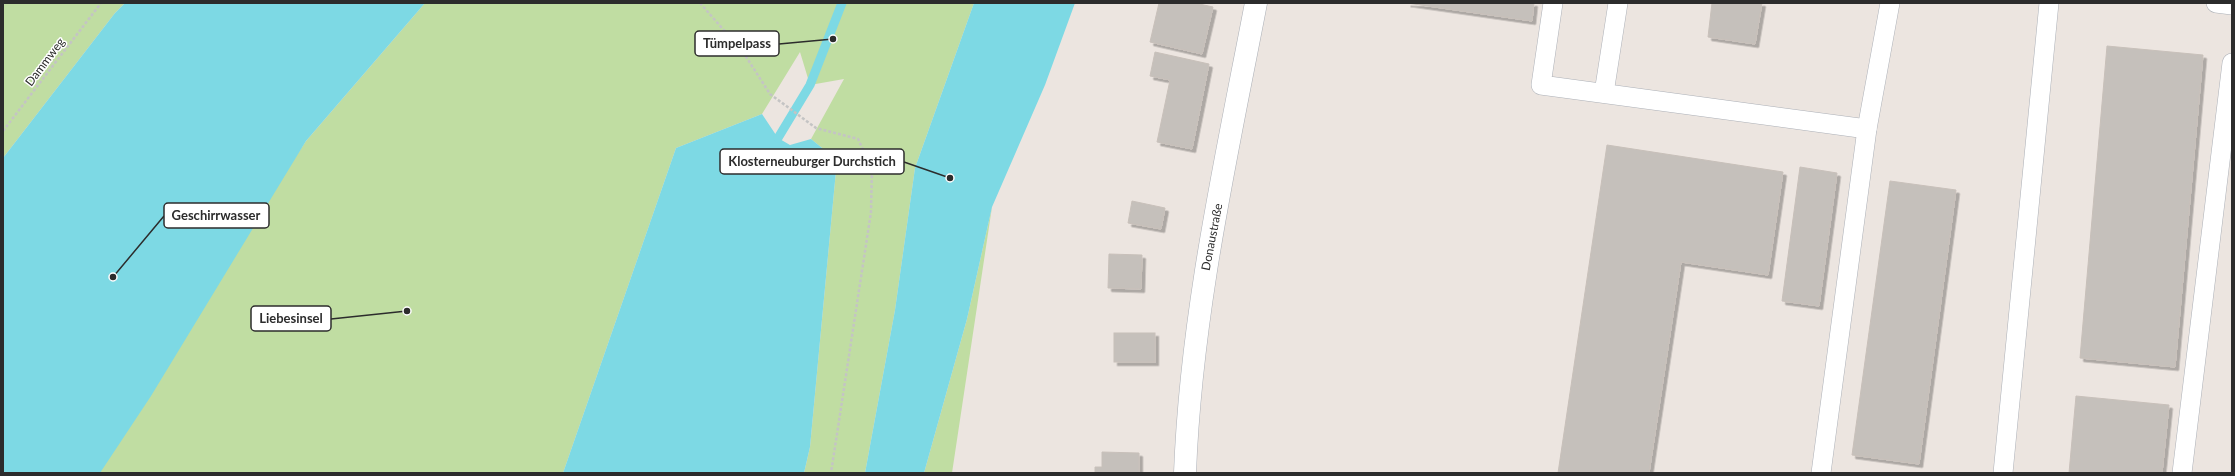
<svg xmlns="http://www.w3.org/2000/svg" width="2235" height="476" viewBox="0 0 2235 476" font-family="Lato,sans-serif">
<style>
.green{fill:#c0dda2}
.water{fill:#7dd9e4}
.lines{fill:none;stroke-linecap:round;stroke-linejoin:round}
.stream{stroke:#7dd9e4;stroke-width:9}
.building{fill:#c5c0bb;stroke:#c8c0ba;filter:url(#shadow)}
.lane-casing{stroke:#acb0b7;stroke-width:20}
.street-casing{stroke:#acb0b7;stroke-width:23}
.path{stroke:#c4c4c4;stroke-width:2.5;stroke-dasharray:3 2;stroke-linecap:butt}
.lane{stroke:#fff;stroke-width:19}
.street{stroke:#fff;stroke-width:22}
.labels{text-anchor:middle;stroke-width:3;stroke-linejoin:round;paint-order:stroke}
.street-label{font-size:12px;fill:#2c2c2c;stroke:#fff}
.leader{fill:none;stroke:#2c2c2c;stroke-width:1.5}
.callout-dot{fill:#2c2c2c;stroke:#fff;stroke-width:1.5}
.callout{fill:#fff;stroke:#2c2c2c;stroke-width:1.5}
.callout-label{font-size:13px;text-anchor:middle;font-weight:bold;fill:#2c2c2c}
</style>
<defs>
<filter id="shadow"><feDropShadow dx="3.5" dy="3.5" stdDeviation="0" flood-color="#0004"/></filter>
</defs>
<rect width="100%" height="100%" fill="#ece5e0"/>
<g class="green">
<polygon points="3,3 125,3 115,13 3,158"/>
<polygon points="425,3 974,3 915,168 895,310 865,473 804,473 810,447 837,160 811,139 844,79 810,85 800,52 762,114 676,148 563,473 89,473 306,141"/>
<polygon points="992,207 952,473 924,473 967,319"/>
</g>
<g class="water">
<polygon points="125,3 425,3 306,141 151,396 100,473 3,473 3,158 115,13"/>
<polygon points="974,3 1075,3 1045,85 992,207 967,319 924,473 865,473 895,310 915,168"/>
<polygon points="762,114 778,138 790,145 811,139 837,160 810,447 804,473 563,473 676,148"/>
</g>
<g class="lines">
<polyline class="stream" points="778,138 810,85 842,3"/>
</g>
<g class="building">
<polygon points="1159,3 1195,3 1213,7 1202,54 1150,42"/>
<polygon points="1407,3 1534,3 1532,21"/>
<polygon points="1712,3 1762,3 1755,44 1708,37"/>
<polygon points="2107,46 2203,55 2175,367 2080,358"/>
<polygon points="1155,52 1209,64 1192,149 1157,142 1170,80 1150,76"/>
<polygon points="1607,145 1783,172 1768,275 1681,262 1649,473 1558,473"/>
<polygon points="1800,167 1837,173 1819,306 1782,301"/>
<polygon points="1890,181 1956,190 1919,464 1852,455"/>
<polygon points="1132,201 1165,208 1161,229 1128,223"/>
<polygon points="1109,254 1142,255 1141,289 1108,288"/>
<rect x="1114" y="333" width="41" height="29"/>
<polygon points="2076,396 2169,405 2162,473 2069,473"/>
<polygon points="1102,452 1139,453 1139,473 1095,473 1095,467 1102,467"/>
</g>
<g class="lines">
<defs>
<g id="lane">
<polyline points="1553,3 1541,85 1867,129"/>
<polyline points="2216,3 2232,5"/>
<polyline points="1604,93 1618,3"/>
<polyline points="1821,473 1867,129 1890,3"/>
<polyline points="2003,473 2049,3"/>
<polyline points="2182,473 2232,63"/>
</g>
<path id="street" d="M 1185,473 C 1191,314 1226,159 1256,3"/>
</defs>
<use href="#lane" class="lane-casing"/>
<use href="#street" class="street-casing"/>
<g class="path">
<polyline points="700,3 743,52 770,94 816,128 858,139 872,169 871,212 831,473"/>
<polyline points="3,131 101,3"/>
</g>
<use href="#lane" class="lane"/>
<use href="#street" class="street"/>
</g>
<g class="labels">
<g class="street-label">
<text transform="translate(45 62) rotate(-53)" y="4">Dammweg</text>
<text transform="translate(1212 237) rotate(-79)" y="4">Donaustraße</text>
</g>
</g>
<path class="leader" d="M833 39L779 44M950 178L904 162M113 277L164 216M407 311L331 319"/>
<g class="callout-dot">
<circle cx="833" cy="39" r="4"/>
<circle cx="950" cy="178" r="4"/>
<circle cx="113" cy="277" r="4"/>
<circle cx="407" cy="311" r="4"/>
</g>
<g class="callout">
<rect x="695" y="31" width="84" height="25" rx="4"/>
<rect x="720" y="149" width="184" height="25" rx="4"/>
<rect x="164" y="203" width="105" height="25" rx="4"/>
<rect x="251" y="306" width="80" height="25" rx="4"/>
</g>
<g class="callout-label">
<text x="737" y="48">Tümpelpass</text>
<text x="812" y="166">Klosterneuburger Durchstich</text>
<text x="216" y="220">Geschirrwasser</text>
<text x="291" y="323">Liebesinsel</text>
</g>
<rect width="2235" height="476" fill="none" stroke="#2c2c2c" stroke-width="8"/>
</svg>
